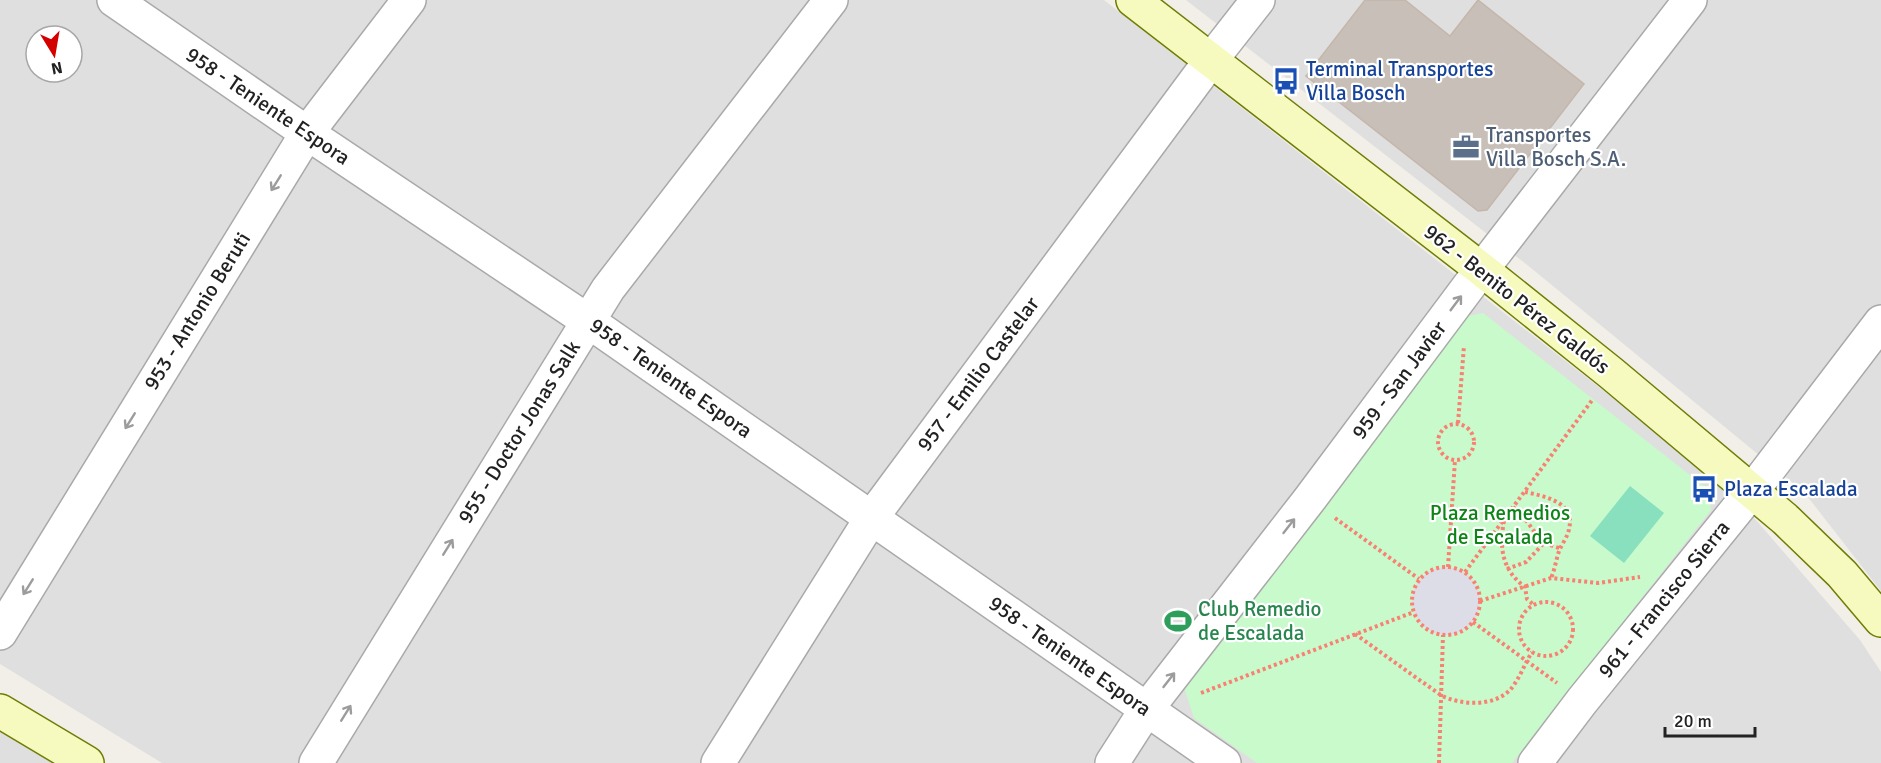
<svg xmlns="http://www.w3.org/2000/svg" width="1881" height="763" viewBox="0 0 1881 763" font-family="Signika,sans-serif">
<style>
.residential{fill:#e0dfdf;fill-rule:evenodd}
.park{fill:#c8facc}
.pitch{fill:#88e0be}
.plaza{fill:#dddde8}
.building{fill:#c7bfb8;stroke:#c4b6ab;stroke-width:1.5}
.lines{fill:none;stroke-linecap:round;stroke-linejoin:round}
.minor-casing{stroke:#a9a9a9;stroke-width:36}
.secondary-casing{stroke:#707d05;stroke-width:36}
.path{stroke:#fa8072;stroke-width:4;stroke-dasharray:3 3;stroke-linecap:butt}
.minor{stroke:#fff;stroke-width:33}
.secondary{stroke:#f7fabf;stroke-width:33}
.oneway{stroke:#9c9c9c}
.labels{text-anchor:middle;stroke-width:4.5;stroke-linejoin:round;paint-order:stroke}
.transit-label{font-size:21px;fill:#164399;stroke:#fff;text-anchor:start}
.street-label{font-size:21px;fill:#222;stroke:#fff}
.service-label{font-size:21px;fill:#4e5e75;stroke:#fff;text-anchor:start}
.park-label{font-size:21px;fill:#0c8416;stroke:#fff}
.leisure-label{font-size:21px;fill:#27864d;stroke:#fff;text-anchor:start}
</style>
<rect width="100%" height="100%" fill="#f2efe9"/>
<g class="residential">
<path d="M 0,0 L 1104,0 L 1729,489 L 1860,640 L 1881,672 L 1881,763 L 162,763 L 0,664 ZM 36,36 L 72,36 L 72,72 L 36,72 Z"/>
<polygon points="1186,0 1881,0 1881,591 1804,492 1531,268"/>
<polygon points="0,724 63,763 0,763"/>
</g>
<polygon class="park" points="1483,313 1709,490 1711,510 1512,763 1257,763 1194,718 1184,687 1458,318"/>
<polygon class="pitch" points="1630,486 1664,513 1624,563 1590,536"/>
<circle class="plaza" cx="1446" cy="601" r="34"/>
<polygon class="building" points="1365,0 1405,0 1450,36 1478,0 1584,84 1487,210 1478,211 1306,76"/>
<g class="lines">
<defs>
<g id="minor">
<polyline points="114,0 307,133 588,321 1224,763"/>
<polyline points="0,633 307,133 409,0"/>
<polyline points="316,763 608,289 831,0"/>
<polyline points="718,763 872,517 1211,60 1258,0"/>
<polyline points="1112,763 1146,710 1309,500 1469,286 1690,0"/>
<polyline points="1535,763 1582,701 1752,491 1881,322"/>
</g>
<g id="secondary">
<polyline points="1133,0 1481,269 1611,373 1785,519 1842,574 1881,620"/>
<polyline points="0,711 87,763"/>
</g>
</defs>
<use href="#minor" class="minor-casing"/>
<use href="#secondary" class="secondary-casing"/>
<g class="path">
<polyline points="1458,423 1464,346"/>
<circle cx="1456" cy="442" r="18"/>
<path d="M 1525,492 C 1544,496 1576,502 1569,529 C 1568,536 1562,544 1559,551 C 1556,560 1555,569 1551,578"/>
<path d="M 1513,507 C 1532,521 1534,543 1560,548"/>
<polyline points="1335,518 1419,579"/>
<path d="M 1504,521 C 1499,548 1502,570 1525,587 L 1527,599 L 1534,605"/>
<circle cx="1446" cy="601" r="34"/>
<polyline points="1448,567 1455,460"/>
<polyline points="1507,569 1526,562 1545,542"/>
<polyline points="1465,572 1593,399"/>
<polyline points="1480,601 1551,578 1598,583 1640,577"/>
<circle cx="1546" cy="629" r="27"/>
<polyline points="1473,622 1557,683"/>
<path d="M 1355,634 L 1442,696 C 1462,705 1493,707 1510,690 C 1519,680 1525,663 1532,652"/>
<polyline points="1201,693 1414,612"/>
<polyline points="1439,763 1443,635"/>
</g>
<use href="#minor" class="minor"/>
<use href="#secondary" class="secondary"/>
</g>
<defs><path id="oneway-shaft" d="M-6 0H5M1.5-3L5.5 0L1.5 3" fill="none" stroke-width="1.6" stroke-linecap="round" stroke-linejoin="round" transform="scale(1.5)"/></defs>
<g class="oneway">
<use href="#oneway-shaft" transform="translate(276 183) rotate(122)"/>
<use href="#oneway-shaft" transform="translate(1456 303) rotate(-53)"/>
<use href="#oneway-shaft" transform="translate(130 421) rotate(122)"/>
<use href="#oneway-shaft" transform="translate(1289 526) rotate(-52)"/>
<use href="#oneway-shaft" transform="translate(448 547) rotate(-58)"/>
<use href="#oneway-shaft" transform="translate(28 587) rotate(122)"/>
<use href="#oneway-shaft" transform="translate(1169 680) rotate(-52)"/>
<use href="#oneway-shaft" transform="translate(346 713) rotate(-58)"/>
</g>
<defs>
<symbol id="bus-bare" viewBox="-9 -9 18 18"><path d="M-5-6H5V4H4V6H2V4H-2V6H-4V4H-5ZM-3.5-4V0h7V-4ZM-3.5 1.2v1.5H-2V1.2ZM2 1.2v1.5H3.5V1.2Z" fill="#1a4fb4" stroke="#fff" stroke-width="2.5" paint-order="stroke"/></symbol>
<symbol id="office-bare" viewBox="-9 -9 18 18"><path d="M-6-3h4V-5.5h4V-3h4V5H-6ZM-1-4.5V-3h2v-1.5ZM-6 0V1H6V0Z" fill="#5c6f8a" stroke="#fff" stroke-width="2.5" paint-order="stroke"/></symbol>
<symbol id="stadium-bare" viewBox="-9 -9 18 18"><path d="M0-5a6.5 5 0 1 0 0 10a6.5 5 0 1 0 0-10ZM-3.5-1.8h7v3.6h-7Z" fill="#2e9e5b" stroke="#fff" stroke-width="2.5" paint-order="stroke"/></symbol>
</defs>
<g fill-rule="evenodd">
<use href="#bus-bare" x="1267" y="62" width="38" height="38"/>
<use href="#office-bare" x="1447" y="128" width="38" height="38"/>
<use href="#bus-bare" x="1685" y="470" width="38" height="38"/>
<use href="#stadium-bare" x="1159" y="602" width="38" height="38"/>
</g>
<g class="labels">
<g class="transit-label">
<text x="1306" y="76">Terminal Transportes<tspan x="1306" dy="24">Villa Bosch</tspan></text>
<text x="1724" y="496">Plaza Escalada</text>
</g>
<g class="street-label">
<text transform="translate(268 106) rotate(34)" y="7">958 - Teniente Espora</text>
<text transform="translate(1517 299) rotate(38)" y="7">962 - Benito Pérez Galdós</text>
<text transform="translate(197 311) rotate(-58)" y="7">953 - Antonio Beruti</text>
<text transform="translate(978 374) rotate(-53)" y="7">957 - Emilio Castelar</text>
<text transform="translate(671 378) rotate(35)" y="7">958 - Teniente Espora</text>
<text transform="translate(1399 380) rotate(-53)" y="7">959 - San Javier</text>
<text transform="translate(519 432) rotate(-58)" y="7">955 - Doctor Jonas Salk</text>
<text transform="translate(1664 599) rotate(-51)" y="7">961 - Francisco Sierra</text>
<text transform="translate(1070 656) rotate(35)" y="7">958 - Teniente Espora</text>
</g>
<g class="service-label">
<text x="1486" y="142">Transportes<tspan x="1486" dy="24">Villa Bosch S.A.</tspan></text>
</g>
<g class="park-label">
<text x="1500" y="520">Plaza Remedios<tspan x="1500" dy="24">de Escalada</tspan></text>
</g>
<g class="leisure-label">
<text x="1198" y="616">Club Remedio<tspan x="1198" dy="24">de Escalada</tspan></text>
</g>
</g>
<g transform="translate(54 54) rotate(169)"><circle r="28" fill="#ffffff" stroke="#a7a7a7" stroke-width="1.5"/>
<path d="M0-4.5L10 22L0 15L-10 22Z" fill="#d40000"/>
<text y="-9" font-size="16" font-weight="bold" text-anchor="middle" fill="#222222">N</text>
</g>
<path d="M1665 727v9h90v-9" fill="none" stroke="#222222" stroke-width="3"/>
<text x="1674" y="727" font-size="18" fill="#222222" stroke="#ffffff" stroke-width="4.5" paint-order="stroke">20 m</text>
</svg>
